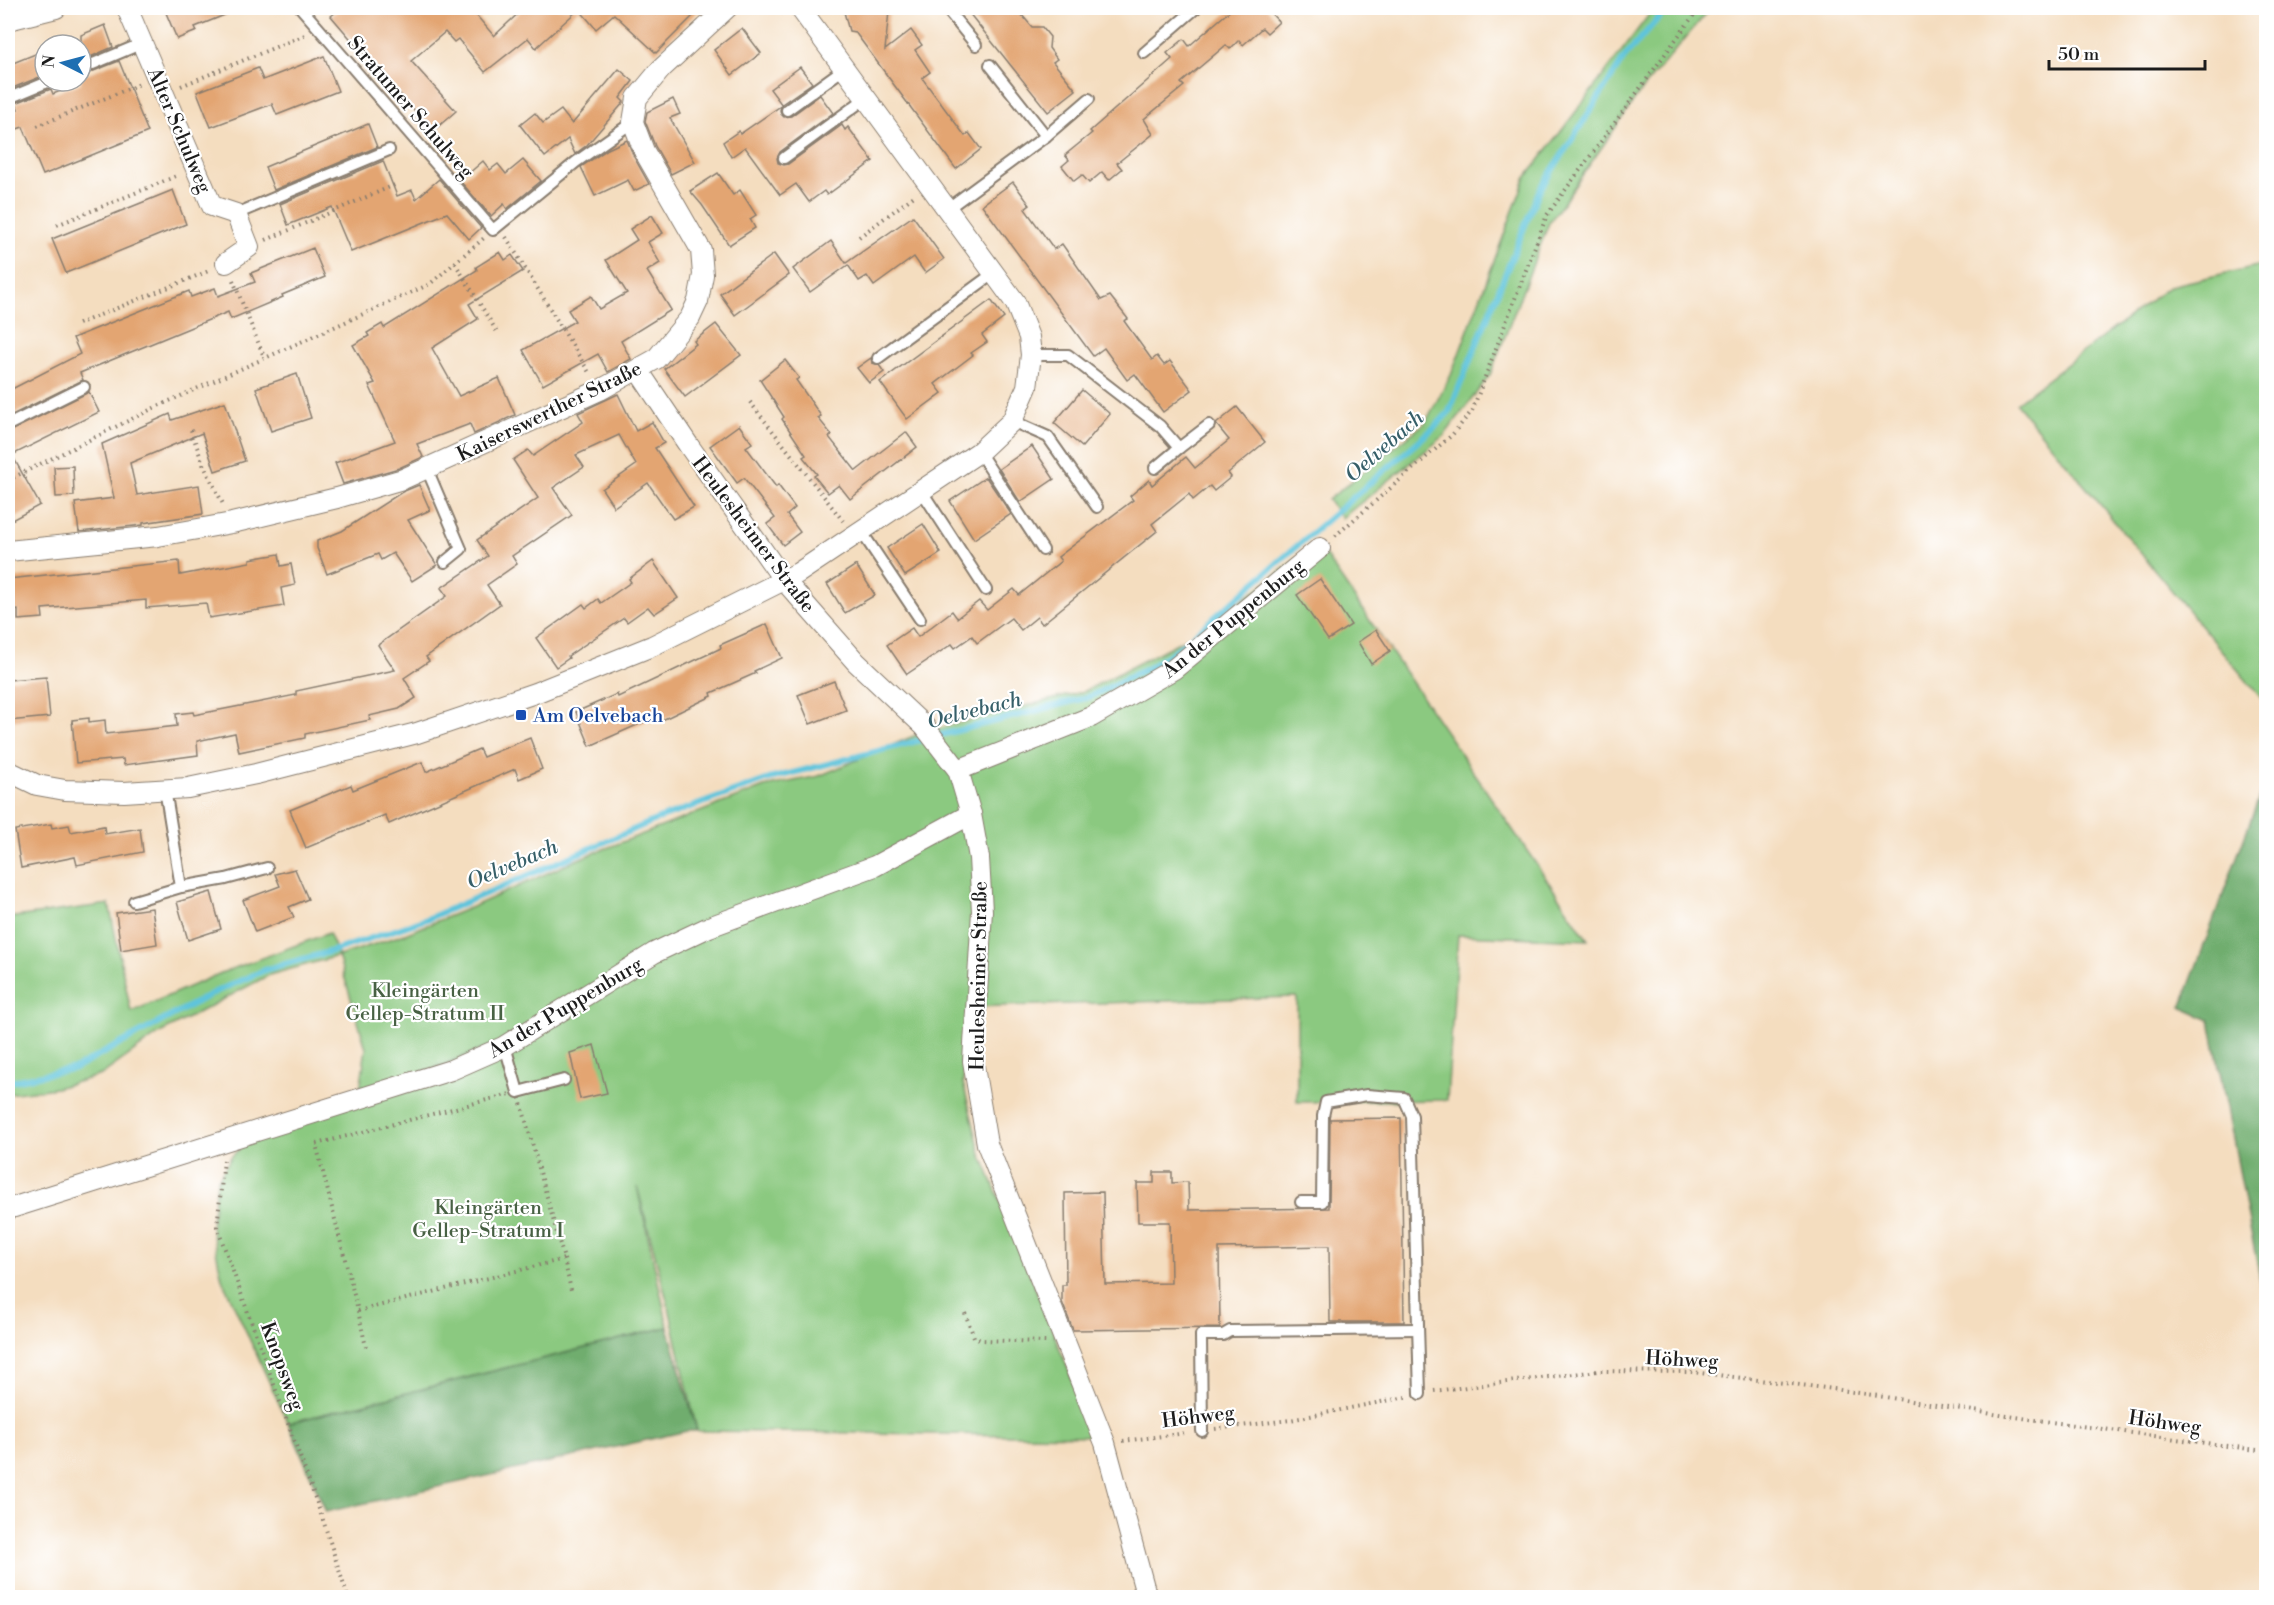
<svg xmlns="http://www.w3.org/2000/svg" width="2274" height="1605" viewBox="0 0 2274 1605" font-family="'Libre Bodoni',serif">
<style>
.green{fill:#8bc980;stroke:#54724e;stroke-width:1.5}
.forest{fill:#70ad6e;stroke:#466445;stroke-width:1.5}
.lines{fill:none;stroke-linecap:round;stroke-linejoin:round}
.stream{stroke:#5ec4dc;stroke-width:6}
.building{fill:#e3a572}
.service-casing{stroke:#887c6e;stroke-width:14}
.minor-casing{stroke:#887c6e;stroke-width:22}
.path{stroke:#887c6e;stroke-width:4;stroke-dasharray:1.5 4.5;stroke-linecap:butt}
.service{stroke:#fff;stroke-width:10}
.minor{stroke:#fff;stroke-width:20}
.transit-dot{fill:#1a4fb4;stroke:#fff;stroke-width:2}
.labels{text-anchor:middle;stroke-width:4.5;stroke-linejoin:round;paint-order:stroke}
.street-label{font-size:20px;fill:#1c1c1c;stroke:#fff}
.transit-label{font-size:20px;fill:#164399;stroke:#fff;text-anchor:start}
.park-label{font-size:20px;fill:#486144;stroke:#fff}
.water-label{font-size:21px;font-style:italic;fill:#365f69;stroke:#fff}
</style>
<rect width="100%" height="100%" fill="#fff"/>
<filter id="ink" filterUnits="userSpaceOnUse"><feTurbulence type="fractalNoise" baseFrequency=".0167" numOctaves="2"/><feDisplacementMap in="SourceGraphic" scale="12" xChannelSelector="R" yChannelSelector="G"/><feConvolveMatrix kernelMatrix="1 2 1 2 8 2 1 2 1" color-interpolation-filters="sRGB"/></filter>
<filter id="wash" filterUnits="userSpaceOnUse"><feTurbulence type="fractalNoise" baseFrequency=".008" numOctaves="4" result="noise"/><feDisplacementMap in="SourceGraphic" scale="24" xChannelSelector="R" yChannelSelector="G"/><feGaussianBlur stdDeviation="1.35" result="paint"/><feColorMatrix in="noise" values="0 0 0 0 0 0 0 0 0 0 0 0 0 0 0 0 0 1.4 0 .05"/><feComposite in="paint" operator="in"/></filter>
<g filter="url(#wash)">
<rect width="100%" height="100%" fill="#f4ddbf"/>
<g class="green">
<polygon points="1654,8 1711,8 1643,88 1549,223 1490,375 1444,436 1342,518 1328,500 1425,423 1451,375 1525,179"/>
<polygon points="2266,264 2266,704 2016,403 2170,286"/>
<polygon points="1317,543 1588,940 1458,935 1447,1100 1297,1102 1297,997 971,1007 963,1083 980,1151 1095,1436 697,1431 670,1312 637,1186 668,1327 288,1423 222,1279 211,1227 217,1181 231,1157 250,1139 507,1040 359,1096 366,1048 338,956 269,975 160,1033 101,1075 56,1088 8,1094 8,918 109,904 131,1012 221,973 329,933 339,956 405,934 472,907 581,858 764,787 819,776 921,733 1085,691 1208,627"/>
</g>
<g class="forest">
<polygon points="2266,779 2266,1310 2210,1020 2181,1007"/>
<polygon points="668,1327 697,1431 687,1431 326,1512 288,1423"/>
</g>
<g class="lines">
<polyline class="stream" points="8,1082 76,1068 215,992 267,969 336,950 427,919 658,819 769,779 1089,697 1148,668 1179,648 1436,426 1449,412 1539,191 1624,58 1667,8"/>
</g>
<g id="blocks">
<g class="building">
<polygon points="164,8 242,8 195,27 197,31 177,39"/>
<polygon points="341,8 470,8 494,36 524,8 701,8 656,53 614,14 596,29 579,9 536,48 528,38 485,72 458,39 454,42 445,32 411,61 456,111 433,131 392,85 391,86 331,16"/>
<polygon points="843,8 878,8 889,11 885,50 911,30 922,45 915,50 930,72 922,78 965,136 969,133 981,149 956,169 855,32 849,31"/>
<polygon points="965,8 1016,8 1032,27 1042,27 1050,37 1049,48 1057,59 1053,62 1076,90 1048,112"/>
<polygon points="1233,8 1266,8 1279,22 1267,33 1262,28 1243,45 1239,40 1230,49 1226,45 1181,83 1184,86 1144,119 1153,134 1117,163 1122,169 1109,180 1102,172 1089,183 1082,175 1074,181 1062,166 1069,160 1065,155 1092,133 1090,131 1172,59 1167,53 1184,39 1189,46"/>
<polygon points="105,25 113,47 81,61 81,35"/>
<polygon points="742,28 761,53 732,75 714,50"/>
<polygon points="45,50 45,75 10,89 8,82 8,65"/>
<polygon points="324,56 338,91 277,115 272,104 211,127 197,92 258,68 263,80"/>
<polygon points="119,61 148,132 43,175 23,127 17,129 10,113 18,109 16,103 51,89 53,94 81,83 81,76"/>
<polygon points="800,67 812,83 782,104 780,110 781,114 784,117 791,116 820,95 833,113 780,152 777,158 778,163 784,165 788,164 842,125 845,130 848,127 873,161 827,195 824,191 809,202 796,184 780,195 745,147 731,157 723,142 739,131 740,134 782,105 770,89"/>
<polygon points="619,69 633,81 620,98 624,102 587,145 575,154 568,139 545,157 520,125 535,113 543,123 561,110 572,124"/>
<polygon points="673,99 680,114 670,118 695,162 671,174 655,146 645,121 647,112"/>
<polygon points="368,124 377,147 274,190 265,167"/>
<polygon points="627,140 634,157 649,184 634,191 628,180 595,196 581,167 608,149"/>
<polygon points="523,160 541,181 507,209 504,204 491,216 460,181 483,161 490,170 498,164 506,174"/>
<polygon points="383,161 397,196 412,190 416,199 439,179 481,228 469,239 447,213 351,252 332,207 288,225 280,204"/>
<polygon points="718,173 733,195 740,190 756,215 750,219 755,228 729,245 702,205 690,191"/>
<polygon points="1013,182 1030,205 1025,209 1054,249 1062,244 1101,300 1110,296 1128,319 1124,321 1152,360 1157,356 1164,365 1170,361 1192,390 1163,412 1135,374 1127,380 1104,348 1093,356 982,205"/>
<polygon points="173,190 186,224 66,273 52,239"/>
<polygon points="652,215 663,233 648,242 660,263 647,271 671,310 621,341 631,359 608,372 598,354 543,385 523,350 575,321 568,310 591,296 599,309 627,293 606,260 637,240 630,229"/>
<polygon points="913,216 944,259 925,273 914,257 874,286 867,276 859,281 848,265 810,292 793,269 831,241 846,263"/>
<polygon points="313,248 325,277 282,295 283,297 231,319 228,312 80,373 83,380 8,417 8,391 80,354 73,338 189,291 191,297 215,288 218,296 255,282 251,273"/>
<polygon points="500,252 505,260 512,255 523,271 469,304 478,319 432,348 459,396 499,378 515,415 474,434 470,424 417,444 423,457 399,468 343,484 335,463 395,441 369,385 375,383 353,345 369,336 367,333 382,324 384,328 477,270 476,267"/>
<polygon points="774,254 789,275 735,315 720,294"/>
<polygon points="991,300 1004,318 982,335 987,342 971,353 973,355 935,384 942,393 907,419 880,382"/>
<polygon points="716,324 741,355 685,397 664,369 696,344 694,341"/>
<polygon points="871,358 872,363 879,365 884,372 869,383 857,368"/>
<polygon points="785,360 799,378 796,380 821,416 818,418 832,435 829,437 856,471 906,432 917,447 850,499 839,485 828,493 814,476 817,474 803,457 806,455 782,419 784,417 760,380"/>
<polygon points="297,374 311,418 271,431 256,388"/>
<polygon points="1082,390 1110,414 1082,447 1054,423"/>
<polygon points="89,392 99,412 12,455 40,505 8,522 8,432"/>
<polygon points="618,394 636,431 652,422 664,443 655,448 694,507 673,519 648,483 614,507 602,489 636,465 619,435 576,455 584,467 553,488 572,515 512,556 517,564 487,585 500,604 426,657 429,661 404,678 416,698 399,709 369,716 370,720 305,734 305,738 239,752 235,733 197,741 198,755 124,765 123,759 76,763 72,720 89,718 89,722 105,720 106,734 177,726 176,714 193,712 194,715 230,708 296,695 296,691 395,670 378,645 447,596 441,588 488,556 477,540 538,498 513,460 528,450 533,456 583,422 578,413"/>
<polygon points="225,402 245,461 215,471 202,433 130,463 137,495 199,485 203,514 143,523 143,525 79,532 75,503 114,498 102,444 170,414 172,420"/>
<polygon points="1237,407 1265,442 1228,473 1231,477 1214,491 1210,486 1193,500 1189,494 1152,524 1157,531 1042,624 1037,617 1021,630 1011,618 977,643 972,636 955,648 952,644 907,674 887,645 912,628 918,637 952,611 957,618 979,601 987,610 1014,589 1019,595 1061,561 1058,557 1133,500 1130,496 1149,480 1152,485 1186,457 1195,468 1229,440 1216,424"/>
<polygon points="739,425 752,443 746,447 776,487 778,485 795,508 787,515 800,532 783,545 767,524 775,518 744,478 737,483 710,446"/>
<polygon points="1032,446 1054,479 1020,502 999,469"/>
<polygon points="73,466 74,496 56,497 54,467"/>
<polygon points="986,477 1011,514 974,539 950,501"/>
<polygon points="419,485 430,510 408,520 437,565 412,581 393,553 381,560 378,554 327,574 317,548 317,541 342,531 402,492"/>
<polygon points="923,524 941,553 905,576 887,548"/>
<polygon points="279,554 281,566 291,564 295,585 281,588 284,606 209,618 206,603 146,608 146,600 42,609 43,618 18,620 18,610 8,611 8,579 179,561 180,575 250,562 250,559"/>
<polygon points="653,561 678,598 654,614 648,607 627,622 624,618 568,656 569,658 556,667 536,638 583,604 586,608 598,599 601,603 631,582 629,579"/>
<polygon points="856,565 875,595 845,613 827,584"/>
<polygon points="1320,579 1351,625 1328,640 1297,595"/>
<polygon points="767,624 782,658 754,671 756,673 711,693 712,696 658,722 655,717 590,746 576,712 617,694 618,697 721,648 720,645"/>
<polygon points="1376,630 1390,651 1371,664 1358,642"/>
<polygon points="46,677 50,717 8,721 8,680"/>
<polygon points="834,681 846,710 810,724 798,695"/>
<polygon points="530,738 542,769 519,779 515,769 389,824 385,815 306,848 290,810 351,785 353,790 422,762 426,772 479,749 483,757"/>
<polygon points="51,824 52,828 69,825 71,832 104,826 105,834 140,828 143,852 77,865 75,857 21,868 15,830"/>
<polygon points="295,869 308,899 289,907 294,917 255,932 243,900 280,886 275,874"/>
<polygon points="211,892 221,929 188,940 177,902"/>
<polygon points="152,908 157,944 121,950 116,913"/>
<polygon points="594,1045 607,1093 580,1099 570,1053"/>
<polygon points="1401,1118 1404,1322 1330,1322 1329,1246 1219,1248 1220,1328 1073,1330 1062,1302 1062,1285 1066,1285 1065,1193 1103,1192 1105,1284 1171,1283 1170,1222 1138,1222 1137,1183 1154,1183 1154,1172 1172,1172 1172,1183 1188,1182 1189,1210 1329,1208 1330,1119"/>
</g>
</g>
</g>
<g filter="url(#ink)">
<use href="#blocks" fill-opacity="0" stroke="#887c6e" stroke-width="1.5"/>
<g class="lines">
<defs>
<g id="service">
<polyline points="301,8 493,230 576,162 633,122"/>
<polyline points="946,8 976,45"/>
<polyline points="1144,53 1196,8"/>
<polyline points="990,65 1046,136"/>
<polyline points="81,69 143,43"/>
<polyline points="9,98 50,81"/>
<polyline points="787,110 845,68"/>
<polyline points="784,158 866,98"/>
<polyline points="947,209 1046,136 1089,99"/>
<polyline points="236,214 389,150"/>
<polyline points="1031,355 1068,355 1160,426 1179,448 1209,425"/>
<polyline points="878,358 994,273"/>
<polyline points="1012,421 1048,437 1097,507"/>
<polyline points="8,425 84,387"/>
<polyline points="979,452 1043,550"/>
<polyline points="1155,468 1179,448"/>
<polyline points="427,469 461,549 445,562"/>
<polyline points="921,490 986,590"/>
<polyline points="861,531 920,619"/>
<polyline points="181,887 226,879 267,868"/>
<polyline points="134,901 181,887 165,789"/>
<polyline points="505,1046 518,1092 564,1080"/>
<polyline points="1301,1202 1322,1202 1323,1116 1326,1102 1367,1095 1404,1098 1412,1116 1420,1394"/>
<polyline points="1202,1431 1201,1335 1223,1335 1230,1331 1418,1329"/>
</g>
<g id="minor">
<polyline points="127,8 212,206 236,214 249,247 226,263"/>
<polyline points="8,20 56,8"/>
<polyline points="638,370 689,446 783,579 856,662 924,726 958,770 971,814 979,858 982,911 973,1061 987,1144 1105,1443 1147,1598"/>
<polyline points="8,551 158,536 232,523 337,498 403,479 600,390 656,359 690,318 698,301 703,275 701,250 644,151 633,122 637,98 661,69 727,8"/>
<polyline points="958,770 1091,717 1174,669 1320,548"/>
<polyline points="8,771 37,785 65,790 124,792 188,788 256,774 417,733 535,693 652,646 798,573 979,452 1012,421 1027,387 1031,355 1029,337 1015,302 800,8"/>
<polyline points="8,1209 451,1070 503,1047 654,953 709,927 875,866 971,814"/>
</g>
</defs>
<use href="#service" class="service-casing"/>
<use href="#minor" class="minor-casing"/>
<g class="path">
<polyline points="181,86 305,35"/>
<polyline points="37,126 140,84"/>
<polyline points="57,225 179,175"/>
<polyline points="506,237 590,374"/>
<polyline points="859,237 914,196"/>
<polyline points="266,240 397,184"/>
<polyline points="455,263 497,332"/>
<polyline points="233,280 264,357"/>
<polyline points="78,324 211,270"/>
<polyline points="750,402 843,521"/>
<polyline points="191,430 203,464 224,506"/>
<polyline points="8,480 156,407 430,284 484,238"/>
<polyline points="1335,536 1452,435 1472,411 1547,215 1699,8"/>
<polygon points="518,1092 564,1259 358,1311 316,1144"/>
<polyline points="224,1160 217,1227 323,1520 348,1598"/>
<polyline points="564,1259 571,1290"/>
<polyline points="358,1311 366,1347"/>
<polyline points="965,1313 974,1337 981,1340 1046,1342"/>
<polyline points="1434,1391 1598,1371 1692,1372 1834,1389 1993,1414 2257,1450"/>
<polyline points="1215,1429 1290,1420 1406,1397"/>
<polyline points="1123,1441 1187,1433"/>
</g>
<use href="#service" class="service"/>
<use href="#minor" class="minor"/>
</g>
</g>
<rect class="transit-dot" x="515" y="709" width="12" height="12" rx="3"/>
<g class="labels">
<g class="street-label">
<text transform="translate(411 107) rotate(49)" y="7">Stratumer Schulweg</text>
<text transform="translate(180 130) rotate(67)" y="7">Alter Schulweg</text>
<text transform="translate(549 411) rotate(-26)" y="7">Kaiserswerther Straße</text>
<text transform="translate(754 534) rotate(53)" y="7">Heulesheimer Straße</text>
<text transform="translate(1233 618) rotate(-39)" y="7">An der Puppenburg</text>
<text transform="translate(978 976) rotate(-89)" y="7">Heulesheimer Straße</text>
<text transform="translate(565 1007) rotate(-31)" y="7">An der Puppenburg</text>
<text transform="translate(1682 1359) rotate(3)" y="7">Höhweg</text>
<text transform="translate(283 1366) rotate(70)" y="7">Knopsweg</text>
<text transform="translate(1198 1416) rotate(-7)" y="7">Höhweg</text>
<text transform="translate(2165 1422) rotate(8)" y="7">Höhweg</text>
</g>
<g class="transit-label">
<text x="533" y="722">Am Oelvebach</text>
</g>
<g class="park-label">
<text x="425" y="997">Kleingärten<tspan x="425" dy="23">Gellep-Stratum II</tspan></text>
<text x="488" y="1214">Kleingärten<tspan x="488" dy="23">Gellep-Stratum I</tspan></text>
</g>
<g class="water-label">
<text transform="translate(1384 446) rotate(-41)" y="7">Oelvebach</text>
<text transform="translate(974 710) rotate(-14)" y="7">Oelvebach</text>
<text transform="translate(512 864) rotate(-23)" y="7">Oelvebach</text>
</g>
</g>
<rect width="2274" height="1605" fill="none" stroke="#fff" stroke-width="30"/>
<g transform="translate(63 63) rotate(276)"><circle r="28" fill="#ffffff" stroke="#a4a4a4" stroke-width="1.5"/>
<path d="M0-4.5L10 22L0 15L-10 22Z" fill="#1f6fb2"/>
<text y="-9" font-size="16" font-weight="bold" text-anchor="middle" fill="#1c1c1c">N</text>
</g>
<path d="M2049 60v9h156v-9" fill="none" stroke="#1c1c1c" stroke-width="3"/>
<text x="2058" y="60" font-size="18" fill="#1c1c1c" stroke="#ffffff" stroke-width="4.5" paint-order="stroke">50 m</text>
</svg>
